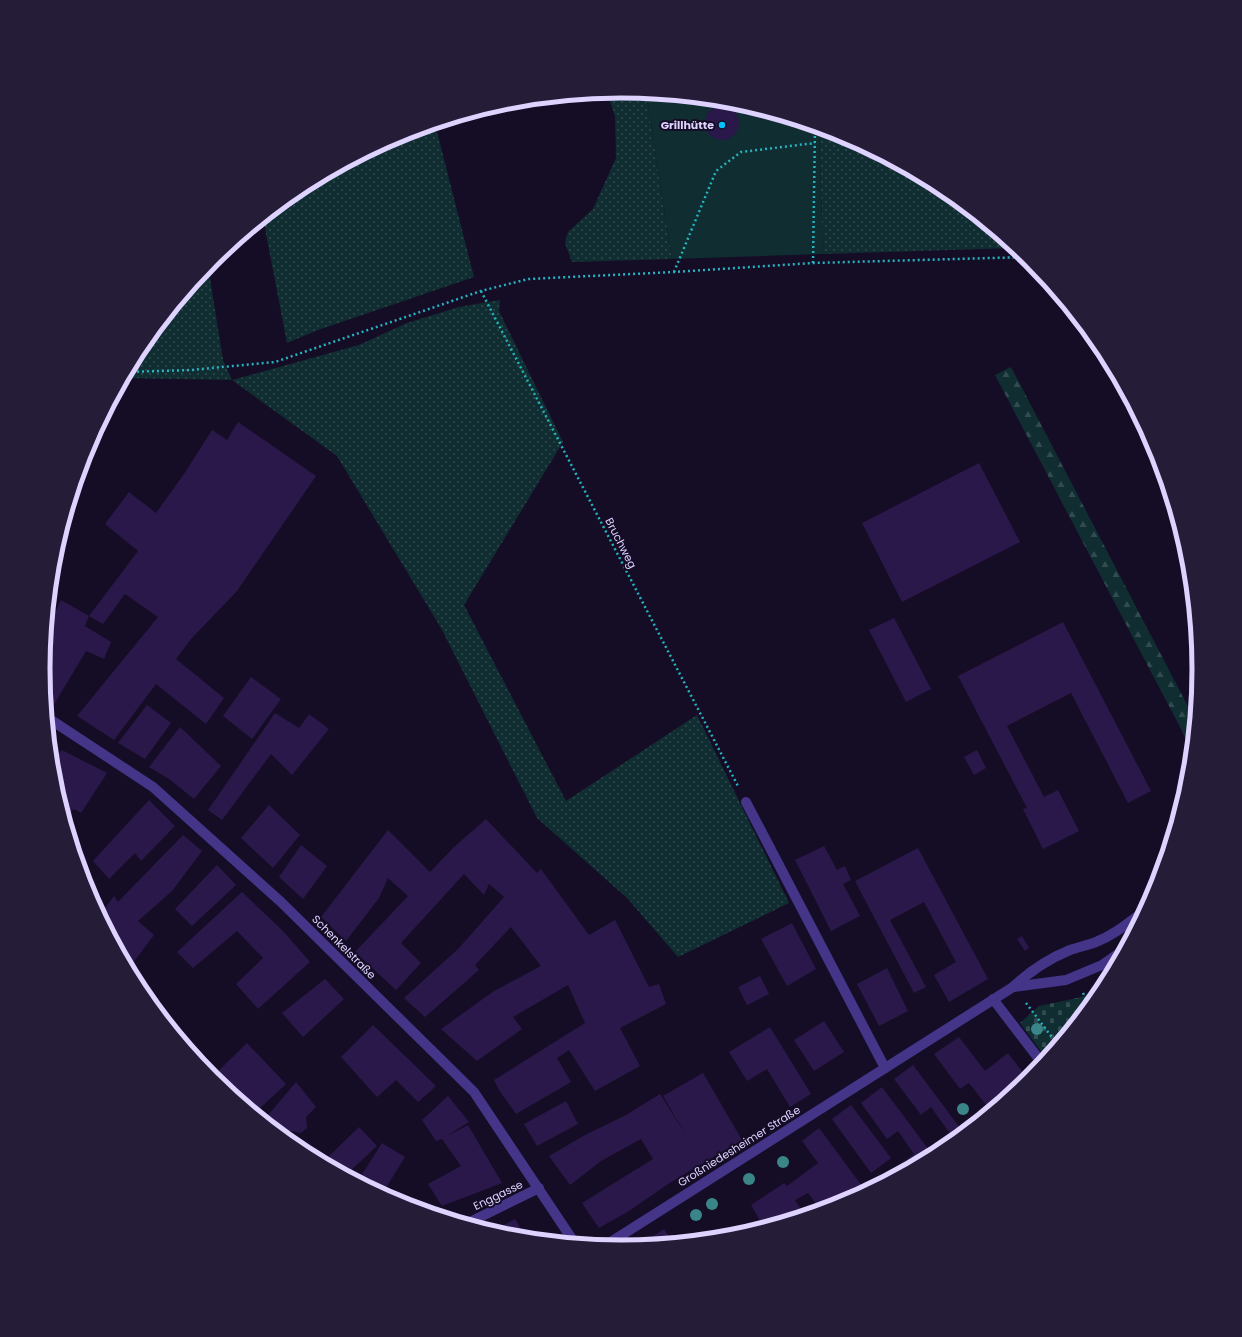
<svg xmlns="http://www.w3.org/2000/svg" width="1242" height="1337" viewBox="0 0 1242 1337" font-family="Poppins,sans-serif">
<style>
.grass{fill:url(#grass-dots)}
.forest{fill:url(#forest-firs)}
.cemetery{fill:url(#cemetery-stones)}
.park{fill:#102d31}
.building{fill:#291849}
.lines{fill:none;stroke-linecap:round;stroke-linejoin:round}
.path{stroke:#26b3bf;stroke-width:2.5;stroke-dasharray:2 3;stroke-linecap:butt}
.service{stroke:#443589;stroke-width:10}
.minor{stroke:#443589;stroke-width:10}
.tertiary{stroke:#443589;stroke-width:10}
.tree{fill:#398588}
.poi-dot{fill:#00c1fe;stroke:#150d26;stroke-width:1.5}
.labels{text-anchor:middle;stroke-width:4;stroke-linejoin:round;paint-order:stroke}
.poi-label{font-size:11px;font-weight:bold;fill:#ded3ff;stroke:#150d26;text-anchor:end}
.street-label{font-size:11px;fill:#ded3ff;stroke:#150d26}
.rim{fill:none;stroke:#ded3ff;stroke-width:5}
</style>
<defs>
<pattern id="grass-dots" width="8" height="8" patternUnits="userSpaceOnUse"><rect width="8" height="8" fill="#102d31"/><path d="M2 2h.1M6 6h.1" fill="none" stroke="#324b50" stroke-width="1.8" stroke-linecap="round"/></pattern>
<pattern id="forest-firs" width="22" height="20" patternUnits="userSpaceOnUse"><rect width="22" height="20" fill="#102d31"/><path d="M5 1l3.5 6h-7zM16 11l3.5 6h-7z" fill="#324b50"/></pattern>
<pattern id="cemetery-stones" width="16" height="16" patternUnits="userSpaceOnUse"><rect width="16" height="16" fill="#102d31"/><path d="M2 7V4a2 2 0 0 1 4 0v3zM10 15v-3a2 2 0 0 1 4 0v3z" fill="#324b50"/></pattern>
</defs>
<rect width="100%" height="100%" fill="#150d26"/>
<g class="grass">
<polygon points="621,91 646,93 672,259 572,262 565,243 568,232 593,209 616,158 615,116 607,92"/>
<polygon points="435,124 474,277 318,330 287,343 263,218 300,188 400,134"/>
<polygon points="819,128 842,135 942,188 1015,248 823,254"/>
<polygon points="208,266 223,360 232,380 359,345 407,323 459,307 500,300 499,311 563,442 464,605 566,801 697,715 789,903 678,957 627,898 537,818 441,628 337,456 232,380 124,378 141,347"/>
</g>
<polygon class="forest" points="1011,367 1194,718 1191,748 995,375"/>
<polygon class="cemetery" points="1101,990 1046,1058 1020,1023 1039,1006 1077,998"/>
<polygon class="park" points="646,93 734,102 819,128 823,254 672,259"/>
<g class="building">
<circle cx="722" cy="123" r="17"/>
<polygon points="238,422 316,476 237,591 191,639 176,659 224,698 206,724 156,684 114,740 77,716 158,617 125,594 103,624 89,616 138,551 105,524 129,492 156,513 186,471 212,430 227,440"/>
<polygon points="979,463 1020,542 902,602 862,523"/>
<polygon points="61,600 89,616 85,626 111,642 104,659 86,651 53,706 46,704 43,668 47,630"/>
<polygon points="894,618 931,689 906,702 869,630"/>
<polygon points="1063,622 1151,791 1128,803 1071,693 1007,726 1044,797 1058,790 1079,831 1043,849 1023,809 1027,808 958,676"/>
<polygon points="251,677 281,699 252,739 223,716"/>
<polygon points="147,705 171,723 145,759 118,743"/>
<polygon points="275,713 299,728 309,714 329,729 292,775 271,754 222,820 208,810"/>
<polygon points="180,727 221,766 194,799 169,779 149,767"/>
<polygon points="62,750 107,773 81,813 74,809 65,817 58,794 60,790 56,786 54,781 52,762"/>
<polygon points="977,750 986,768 974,775 964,757"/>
<polygon points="149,800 175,826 141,861 135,853 109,879 93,861"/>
<polygon points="269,805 300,835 273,868 241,838"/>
<polygon points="486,819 537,873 541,869 589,935 615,920 649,987 659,984 666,1004 620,1028 640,1066 595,1091 569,1050 557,1058 571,1082 516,1114 499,1090 494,1080 585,1023 568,985 513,1017 522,1029 477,1061 441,1029 494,991 541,966 511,927 475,965 479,970 425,1017 404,998 459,948 504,897 489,884 484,895 464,874 401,943 421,963 396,990 355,952 408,896 388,878 379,898 346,941 321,917 388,830 430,872 454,847"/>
<polygon points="183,835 202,851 172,891 138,921 154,935 129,968 100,915 114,896 118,902"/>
<polygon points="301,845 327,866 303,899 279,877"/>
<polygon points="824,846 837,870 845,866 851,880 843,884 860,916 831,931 795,860"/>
<polygon points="918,848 988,979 949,1002 934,975 956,962 924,902 890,920 926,987 914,993 855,881"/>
<polygon points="217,865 236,885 192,926 175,909"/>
<polygon points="242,892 284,932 310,962 258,1009 236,984 263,958 237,931 193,968 177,952"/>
<polygon points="792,923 816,969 787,986 761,939"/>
<polygon points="1022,936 1029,948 1025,951 1017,939"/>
<polygon points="887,968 908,1011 879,1026 857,984"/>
<polygon points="760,976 769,994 747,1005 738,987"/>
<polygon points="325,979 344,999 303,1037 282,1013"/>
<polygon points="824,1021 844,1052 814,1071 794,1040"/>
<polygon points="373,1025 436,1086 418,1102 396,1080 377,1097 341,1057"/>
<polygon points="770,1027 811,1094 790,1107 767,1069 747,1081 729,1052"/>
<polygon points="959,1037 985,1071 1008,1053 1028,1079 990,1110 969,1083 960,1089 934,1054"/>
<polygon points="247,1043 286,1084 259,1109 251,1100 246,1105 212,1077"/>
<polygon points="913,1065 963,1132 954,1139 931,1107 921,1115 894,1079"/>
<polygon points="703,1073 742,1140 668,1184 629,1211 599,1228 582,1203 653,1159 641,1139 601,1161 570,1185 549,1156 585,1135 626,1115 660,1094 686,1135 663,1096"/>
<polygon points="296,1082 316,1107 306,1117 307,1128 301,1133 291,1131 284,1136 264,1120"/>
<polygon points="882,1087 932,1154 867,1189 914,1154 898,1131 887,1139 861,1103"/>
<polygon points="448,1096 469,1122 445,1137 468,1125 502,1183 442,1206 428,1184 461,1166 442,1139 436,1141 422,1120"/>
<polygon points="566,1101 578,1124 537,1146 524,1124"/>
<polygon points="851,1105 891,1158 871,1173 832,1119"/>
<polygon points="359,1127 377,1146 347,1174 323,1162"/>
<polygon points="819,1128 865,1190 842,1203 820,1209 808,1193 795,1200 804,1214 763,1226 751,1205 784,1183 787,1186 818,1163 802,1141"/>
<polygon points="382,1143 405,1157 384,1191 359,1179"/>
<polygon points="515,1219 526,1237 508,1235 493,1231"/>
<polygon points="664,1229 672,1241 639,1245"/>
</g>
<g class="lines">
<g class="path">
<polyline points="813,263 815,126"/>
<polyline points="674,272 716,171 741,152 815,143"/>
<polyline points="481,291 739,788"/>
<polyline points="127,372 191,370 275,362 481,291 528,279 674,272 813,263 1027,257"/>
<polyline points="1083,993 1089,1005"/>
<polyline points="1026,1003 1057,1044"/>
</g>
<polyline class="service" points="993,999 1042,1063"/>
<g class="minor">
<polyline points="746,802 885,1068"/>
<polyline points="468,1223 539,1188"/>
</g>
<g class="tertiary">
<polyline points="48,718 153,787 281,902 474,1092 574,1242"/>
<polyline points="1013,987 1066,980 1102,965 1122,951"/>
<path d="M 606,1245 L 1013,987 C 1030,971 1048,959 1070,950 C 1079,947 1088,945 1096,942 C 1114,935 1128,923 1143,912"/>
</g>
</g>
<g class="tree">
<circle cx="1037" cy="1029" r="6"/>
<circle cx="963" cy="1109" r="6"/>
<circle cx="783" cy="1162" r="6"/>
<circle cx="749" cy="1179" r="6"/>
<circle cx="712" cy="1204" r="6"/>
<circle cx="696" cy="1215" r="6"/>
</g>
<circle class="poi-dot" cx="722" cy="125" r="4"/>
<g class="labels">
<g class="poi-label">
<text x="714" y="129">Grillhütte</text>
</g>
<g class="street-label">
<text transform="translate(621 543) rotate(63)" y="4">Bruchweg</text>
<text transform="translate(344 947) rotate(45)" y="4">Schenkelstraße</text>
<text transform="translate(739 1146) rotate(-32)" y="4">Großniedesheimer Straße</text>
<text transform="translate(498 1195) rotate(-26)" y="4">Enggasse</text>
</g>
</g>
<path d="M0 0H1242V1337H0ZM50 669a571 571 0 1 1 1142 0a571 571 0 1 1-1142 0Z" fill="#251d37" fill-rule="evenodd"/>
<path class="rim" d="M50 669a571 571 0 1 1 1142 0a571 571 0 1 1-1142 0Z"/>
</svg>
